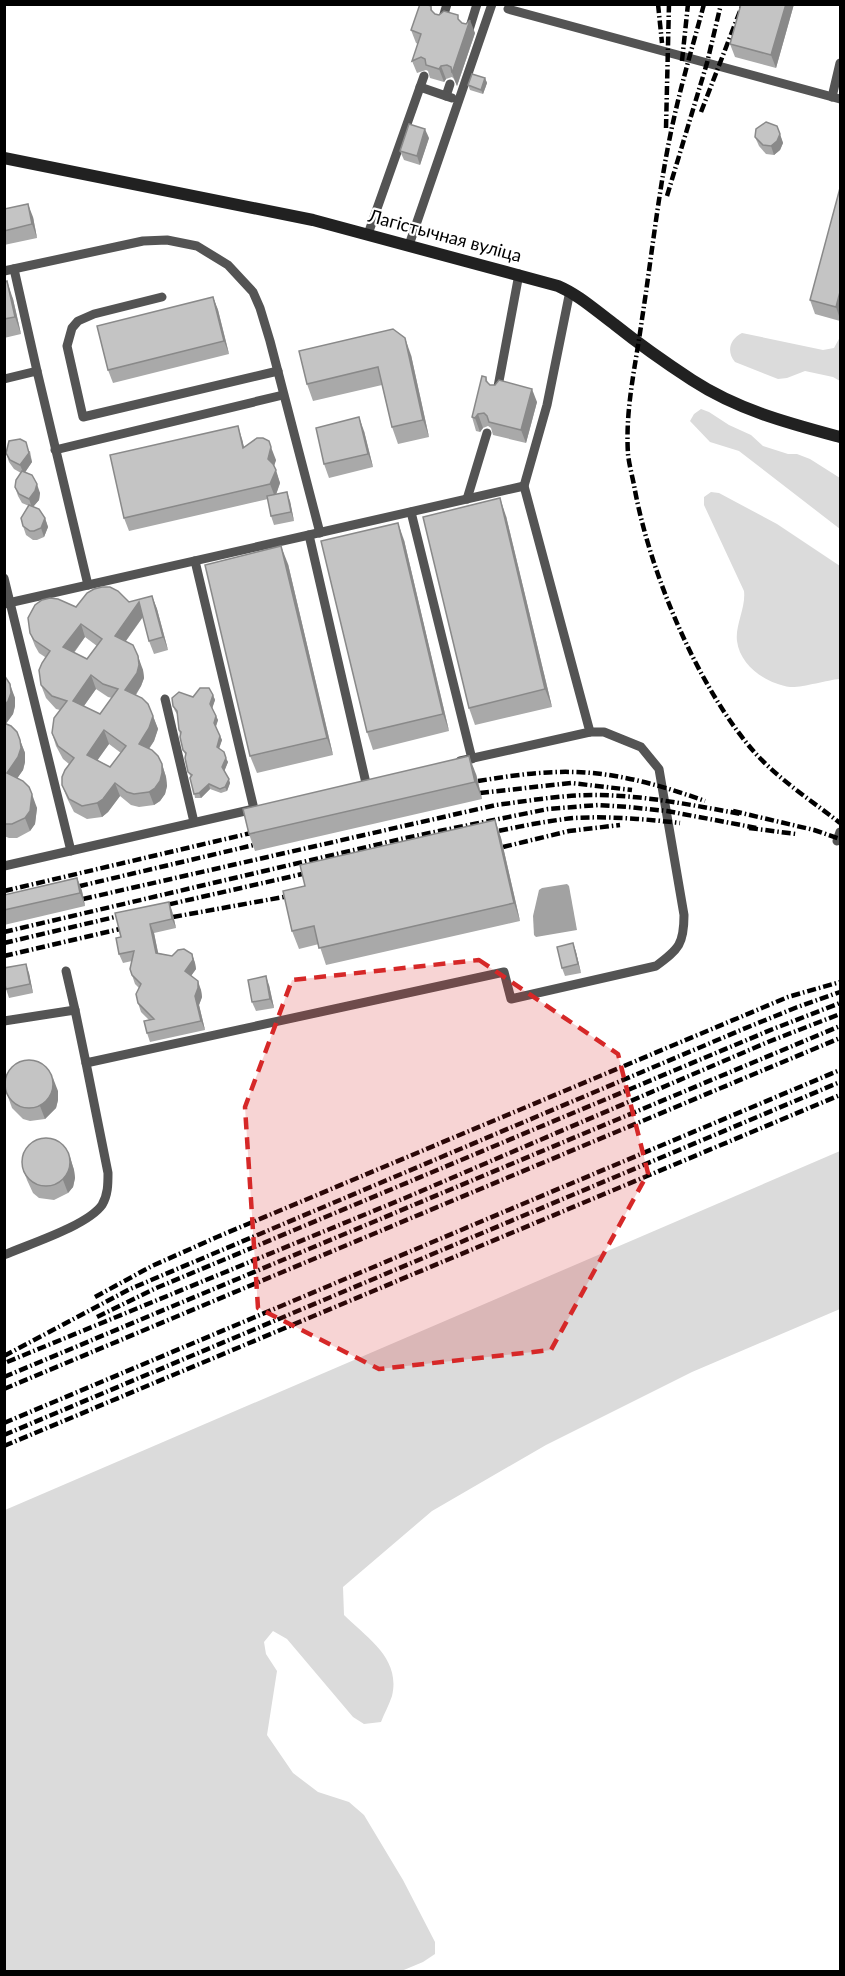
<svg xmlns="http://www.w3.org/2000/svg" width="845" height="1976" viewBox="0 0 845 1976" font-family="Lato,sans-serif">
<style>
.green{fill:#dbdbdb}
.water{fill:#a2a2a2}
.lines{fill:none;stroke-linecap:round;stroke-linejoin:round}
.lane{stroke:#545454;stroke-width:9}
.secondary{stroke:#212121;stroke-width:12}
.rail{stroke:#000;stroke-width:4.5;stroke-dasharray:9 3 1.5 3;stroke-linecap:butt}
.wall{fill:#a9a9a9;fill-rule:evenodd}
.shaded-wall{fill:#898989}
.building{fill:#c4c4c4;stroke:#898989;stroke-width:1.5;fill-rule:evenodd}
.marked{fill:#d62828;fill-opacity:0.2;stroke:#d62828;stroke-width:4.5;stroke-dasharray:12 8;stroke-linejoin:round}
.labels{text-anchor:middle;stroke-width:4.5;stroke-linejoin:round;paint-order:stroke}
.street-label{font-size:18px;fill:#000;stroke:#fff}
</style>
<rect width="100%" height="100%" fill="#fff"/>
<g class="green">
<path d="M 742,333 L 823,350 L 834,348 L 840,337 L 840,381 L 833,377 L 805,371 L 787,378 L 778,379 L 735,362 C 726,351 730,339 742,333 Z"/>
<polygon points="701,409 709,412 729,425 751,435 763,446 788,454 797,454 810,459 840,478 840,529 739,451 710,442 690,421 694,414"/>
<path d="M 711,492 L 719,493 L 777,524 L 840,566 L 840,679 C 827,680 801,688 790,687 C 767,684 740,666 737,641 C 735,625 746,608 744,591 L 704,505 L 704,497 Z"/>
<path d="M 840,1151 L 840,1309 L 692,1372 L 546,1445 L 432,1511 L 343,1587 L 344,1615 C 367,1638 401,1658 392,1696 C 389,1705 384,1714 381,1722 L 364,1724 L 353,1717 L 287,1639 L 273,1631 L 264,1642 L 266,1654 L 277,1671 L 267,1735 L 293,1773 L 318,1792 L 349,1802 L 364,1815 L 403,1880 L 435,1942 L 435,1954 L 423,1962 L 399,1972 L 5,1971 L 5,1510 Z"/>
</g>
<polygon class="water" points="567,884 569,886 577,930 536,937 534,935 533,916 539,890 542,888"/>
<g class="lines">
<g class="lane">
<polyline points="508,9 840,99"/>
<polyline points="442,21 447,4"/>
<polyline points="469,30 477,4"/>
<polyline points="450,84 446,96 452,98"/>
<polyline points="420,87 446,96"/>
<polyline points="832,97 840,63"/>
<polyline points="368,234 424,76"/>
<polyline points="409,245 492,4"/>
<polyline points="14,269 37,371"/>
<polyline points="4,271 143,241 167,240 197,246 228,265 253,292 260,308 270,341 320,533"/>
<polyline points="162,297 94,314 78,321 72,328 67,346 83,417 278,371"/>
<polyline points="4,379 37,371 88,585"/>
<polyline points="497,392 519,274"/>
<polyline points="55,450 283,395"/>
<polyline points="524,486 547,405 570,291"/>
<polyline points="467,499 487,433"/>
<polyline points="411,512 472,759"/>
<polyline points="309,535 524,486 590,732 460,761"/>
<polyline points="195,561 254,809"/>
<polyline points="4,578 71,851"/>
<polyline points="4,604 309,535 366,783"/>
<polyline points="165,699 194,822"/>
<polyline points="837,841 840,832"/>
<polyline points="4,866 254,809"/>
<polyline points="66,971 75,1010"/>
<path d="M 4,1021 L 75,1010 L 86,1063 L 504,972 L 511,999 L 656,966 C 679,949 684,944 684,915 L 659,769 L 641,747 L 604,732 L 590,732"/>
<path d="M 4,1255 C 29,1244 87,1226 102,1205 C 108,1195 108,1184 108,1173 L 86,1063"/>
</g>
<path class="secondary" d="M 4,158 L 313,220 L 558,286 C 579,295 595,310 614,324 C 639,344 666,363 692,380 C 738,410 788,423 840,437"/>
<g class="rail">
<polyline points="658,4 662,43"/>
<path d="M 704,4 C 695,38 685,71 677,105 C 660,175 653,248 642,319 C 636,364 625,408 628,454 C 629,464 632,475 634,485 C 649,571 698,689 756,754 C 781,781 812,801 840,823"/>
<polyline points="682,61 688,4"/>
<polyline points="701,112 742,6"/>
<polyline points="666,128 669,4"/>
<polyline points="667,196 707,63 721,4"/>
<path d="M 478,781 C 509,776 542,771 574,772 C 619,773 663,786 705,801"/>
<polyline points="480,793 571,783 632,790"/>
<polyline points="733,811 814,830 840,839"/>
<polyline points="749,828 796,834"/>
<path d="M 483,834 C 513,828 544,821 574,818 C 609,816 645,819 680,823"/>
<polyline points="503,847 569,831 620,825"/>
<polyline points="63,890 254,845"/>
<polyline points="4,891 251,833"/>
<path d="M 83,899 L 496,805 C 528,801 561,795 593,795 C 643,795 692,805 741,814"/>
<polyline points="153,908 320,870"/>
<polyline points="173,917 300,894"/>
<polyline points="4,932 405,838 548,809 598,805 629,807 667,811 757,828"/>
<polyline points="4,943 132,913"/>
<polyline points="4,956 120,929"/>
<polyline points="95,1297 152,1266 217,1237 788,997 840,982"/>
<polyline points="97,1317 154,1289 773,1029 840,1003"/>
<polyline points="4,1356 130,1289 741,1030 795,1008 840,992"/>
<polyline points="7,1362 405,1198 768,1042 840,1014"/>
<polyline points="4,1377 840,1026"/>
<polyline points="4,1389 840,1038"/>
<polyline points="4,1423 840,1070"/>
<polyline points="4,1435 840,1082"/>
<polyline points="4,1446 840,1095"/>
</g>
</g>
<g class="wall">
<polygon points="736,4 794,4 776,68 735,57 730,44 741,6"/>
<polygon points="431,6 433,13 435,14 461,22 475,33 457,86 454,79 452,77 446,79 444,82 430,78 428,71 426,70 417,73 412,61 418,44 416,43 411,30"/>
<polygon points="485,78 487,83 483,94 470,90 468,85"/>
<polygon points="777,126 783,143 780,150 774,155 766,154 759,146 755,137"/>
<polygon points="429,138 420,165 404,160 400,151"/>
<polygon points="840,188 840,321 815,314 810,300"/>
<polygon points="4,209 33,217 37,238 4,245"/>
<polygon points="4,282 13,299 21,334 4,338"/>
<polygon points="213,297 218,310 229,354 113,383 108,370"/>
<polygon points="411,355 429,437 398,444 392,427 382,385 313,401 307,384"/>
<polygon points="486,377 488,383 490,385 537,402 526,443 493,435 491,428 488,426 483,428 480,432 476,431 472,417"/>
<polygon points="364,431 373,467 329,478 324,464"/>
<polygon points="242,439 244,447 276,460 274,466 280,483 276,495 290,501 294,521 274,525 271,516 268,499 129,531 124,518"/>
<polygon points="30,451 32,462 25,472 40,493 39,500 33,507 45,518 48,527 44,537 37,540 33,540 26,535 23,526 29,506 22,503 18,496 15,487 21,473 14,469 9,462 6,453"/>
<polygon points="506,516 552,707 475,725 469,708"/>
<polygon points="404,540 449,731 373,750 367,732"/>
<polygon points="288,564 333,755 257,773 250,756"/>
<path d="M 152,596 L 157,609 L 168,650 L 154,654 L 149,641 L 143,617 L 126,641 L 143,670 L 144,678 L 141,686 L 136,695 L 153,716 L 158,729 L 154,741 L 149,749 L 162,764 L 166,777 L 167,786 L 165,794 L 160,801 L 154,805 L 139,807 L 131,805 L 120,796 L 108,812 L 102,817 L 87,819 L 74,812 L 67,798 L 62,785 L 69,764 L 63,759 L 56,746 L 52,733 L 60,710 L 56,709 L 46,698 L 41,685 L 45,657 L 39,653 L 35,646 L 30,633 L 76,607 L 129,602 ZM 85,637 L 97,646 L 87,659 L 74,653 ZM 96,689 L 108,697 L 112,698 L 100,714 L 84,706 ZM 109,744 L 121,753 L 110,767 L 97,760 Z"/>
<polygon points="4,675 15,698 15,706 13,714 6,724 20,740 25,753 25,762 23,770 17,778 37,808 35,824 30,831 17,838 9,838 4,836"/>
<polygon points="213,695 215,700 212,708 218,720 216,727 222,740 219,749 228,762 224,771 230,783 227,791 221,793 210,789 201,798 195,798 191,777 188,772 186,756 183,750 179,730 177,714 175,711 173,706 193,697"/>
<polygon points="476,774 482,799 255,851 249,834"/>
<polygon points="495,820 501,838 520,921 326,965 319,944 299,949 292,931 305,886"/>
<polygon points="77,878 82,891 85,906 4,925 4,895"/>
<polygon points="169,902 172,911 176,928 154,933 158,953 172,956 192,954 195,963 196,969 191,976 201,990 202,997 199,1005 205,1030 150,1042 147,1033 149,1020 141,1012 138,1003 139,988 135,984 130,969 132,961 123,963 119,954 121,937"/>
<polygon points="573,943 576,952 581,973 565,976 562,968"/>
<polygon points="29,973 33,993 9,998 6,989"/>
<polygon points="269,985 274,1008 256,1011 252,1002"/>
<polygon points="58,1091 58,1100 56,1108 45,1119 30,1121 23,1119 12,1108 7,1094"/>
<polygon points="70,1157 74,1170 75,1178 73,1187 68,1193 54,1200 39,1198 33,1193 27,1180 22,1166"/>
</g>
<g class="shaded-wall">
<polygon points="786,4 794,4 776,68 771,55"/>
<polygon points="470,20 475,33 457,86 452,73"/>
<polygon points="441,66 446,79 444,82 439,69"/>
<polygon points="485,78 487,83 483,94 481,90"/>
<polygon points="425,129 429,138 420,165 417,156"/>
<polygon points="780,134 783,143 780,150 774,155 771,146"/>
<polygon points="28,204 33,217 37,238 32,224"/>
<polygon points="7,281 13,299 21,334 15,317"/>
<polygon points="840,292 840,319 836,307"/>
<polygon points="213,297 218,310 229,354 224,341"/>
<polygon points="405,338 411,355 429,437 423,420"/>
<polygon points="532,389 537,402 526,443 521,430"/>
<polygon points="478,414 483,428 480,432 475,418"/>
<polygon points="359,417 364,431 373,467 368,454"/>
<polygon points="238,426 242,439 247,461 243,448"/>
<polygon points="26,442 32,462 24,474 20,465"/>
<polygon points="271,447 276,460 272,472 268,459"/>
<polygon points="276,470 280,483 275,497 270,484"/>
<polygon points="37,484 40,493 39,500 32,508 29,499"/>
<polygon points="287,492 290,501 294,521 291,512"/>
<polygon points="500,498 506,516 552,707 545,689"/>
<polygon points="45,518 48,527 44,537 41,528"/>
<polygon points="398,523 404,540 449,731 443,714"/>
<polygon points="281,546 288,564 333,755 327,738"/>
<polygon points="152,596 157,609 168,650 163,637"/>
<polygon points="139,602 144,615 120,649 115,636"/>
<polygon points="81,624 85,637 68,660 63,647"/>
<polygon points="138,656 143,670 144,678 141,686 130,703 125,690"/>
<polygon points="91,675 96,689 78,714 73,701"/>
<polygon points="10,684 15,698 15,706 13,714 4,726 4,706"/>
<polygon points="213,695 215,700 212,709 210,704"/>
<polygon points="153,716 158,729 154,741 143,757 139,744"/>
<polygon points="216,716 218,720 215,728 214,723"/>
<polygon points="104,730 109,744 92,768 87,755"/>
<polygon points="220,736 222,740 218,751 217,747"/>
<polygon points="20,740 25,753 25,762 23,770 12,786 7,773"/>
<polygon points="469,756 476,774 482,799 475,782"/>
<polygon points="226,758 228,762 224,772 222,767"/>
<polygon points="162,764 166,777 167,786 165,794 160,801 154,805 149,792"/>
<polygon points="229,779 230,783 227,791 225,787"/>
<polygon points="115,783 120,796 108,812 102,817 97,803"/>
<polygon points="209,784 210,789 201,798 199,793"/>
<polygon points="32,794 37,808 35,824 30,831 25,818"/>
<polygon points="495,820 501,838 520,921 514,903"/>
<polygon points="77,878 82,891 85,906 80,893"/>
<polygon points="169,902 172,911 176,928 172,919"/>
<polygon points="150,924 154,933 160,962 156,953"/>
<polygon points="573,943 576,952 581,973 578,964"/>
<polygon points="192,954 195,963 196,969 188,980 185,971"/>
<polygon points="26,964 29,973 33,993 30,984"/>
<polygon points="266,976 269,985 274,1008 270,999"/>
<polygon points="198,981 201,990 202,997 199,1005 205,1030 201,1021 195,996"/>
<polygon points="53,1078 58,1091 58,1100 56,1108 45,1119 40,1106"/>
<polygon points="70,1157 74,1170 75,1178 73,1187 68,1193 63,1180"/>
</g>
<g class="building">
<polygon points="420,4 425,4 431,6 431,10 435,14 439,15 444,11 458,15 458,19 462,23 466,24 470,20 452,73 451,67 447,65 441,66 439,69 426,65 425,59 421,57 412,61 421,34 411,30"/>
<polygon points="741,4 786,4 771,55 730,44"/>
<polygon points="472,74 485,78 481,90 468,85"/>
<polygon points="766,122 777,126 780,134 777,141 771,146 763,145 755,137 756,129"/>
<polygon points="409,124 425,129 417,156 400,151"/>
<polygon points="840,188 840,292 836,307 810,300"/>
<polygon points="28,204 32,224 4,231 4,209"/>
<polygon points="7,281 15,317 4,319 4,282"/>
<polygon points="213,297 224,341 108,370 97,326"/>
<polygon points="393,329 405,338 423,420 392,427 378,367 307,384 299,351"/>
<polygon points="482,376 486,377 486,381 490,385 495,385 499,380 532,389 521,430 489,422 487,416 484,413 478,414 475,418 472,417"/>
<polygon points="359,417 368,454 324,464 316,428"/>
<polygon points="238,426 243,448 257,438 263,438 269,441 271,447 268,459 273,464 276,470 270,484 124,518 110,455"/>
<polygon points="20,439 26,442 29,453 20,465 10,460 6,453 9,441"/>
<polygon points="22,471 32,475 37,484 35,491 29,499 19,494 15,487 16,480"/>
<polygon points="287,492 291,512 271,516 267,496"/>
<polygon points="500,498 545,689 469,708 423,517"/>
<polygon points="29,505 39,509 45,518 41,528 34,531 30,531 23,526 21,518"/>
<polygon points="398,523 443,714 367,732 321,541"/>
<polygon points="281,546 327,738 250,756 205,565"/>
<path d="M 102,587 L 110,587 L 118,591 L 129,602 L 152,596 L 163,637 L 149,641 L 139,602 L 115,636 L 133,645 L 138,656 L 139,665 L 137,673 L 125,690 L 142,698 L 148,704 L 153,716 L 149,728 L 139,744 L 152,750 L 158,756 L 162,764 L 162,773 L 160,781 L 155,788 L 149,792 L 134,794 L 127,792 L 115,783 L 103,799 L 97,803 L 82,806 L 69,799 L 62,785 L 62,777 L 65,770 L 74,758 L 58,746 L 52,733 L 54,718 L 67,701 L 52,696 L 41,685 L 39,670 L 42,663 L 50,651 L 34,640 L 30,633 L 28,618 L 35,605 L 42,600 L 50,598 L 58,599 L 76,607 L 87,593 L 94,589 ZM 81,624 L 102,639 L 87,659 L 63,647 ZM 91,675 L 103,684 L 118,689 L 100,714 L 73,701 ZM 104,730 L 126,746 L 110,767 L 87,755 Z"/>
<polygon points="4,675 10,684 11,693 8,701 4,706"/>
<polygon points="200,688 209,688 213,695 210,704 216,716 214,723 220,736 217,747 224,752 226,758 222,767 229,779 225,787 220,789 209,784 199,793 194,794 190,778 192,775 188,772 185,758 186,753 183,750 180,737 181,732 179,730 177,711 173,706 172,698 179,692 193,697"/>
<polygon points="4,723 11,726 17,732 20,740 21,748 18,757 7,773 23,781 29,787 32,794 30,811 25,818 12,824 4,824"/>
<polygon points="469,756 475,782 249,834 243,809"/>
<polygon points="495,820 514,903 319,948 314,926 292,931 283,891 305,886 300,865"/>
<polygon points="77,878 80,893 4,910 4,895"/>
<polygon points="169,902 172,919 150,924 156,953 172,956 178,950 184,949 192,954 193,960 185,971 198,981 198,988 195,996 201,1021 147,1033 144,1021 154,1019 138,1003 136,994 141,984 132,975 130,969 134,951 119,954 116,938 121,937 115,913"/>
<polygon points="573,943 578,964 562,968 557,947"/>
<polygon points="26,964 30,984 6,989 4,981 4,968"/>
<polygon points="266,976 270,999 252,1002 248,980"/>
<circle cx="29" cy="1084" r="24"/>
<circle cx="46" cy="1162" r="24"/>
</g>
<path class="marked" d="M 479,960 L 618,1054 L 648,1173 L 551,1350 L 379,1369 L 258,1308 L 245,1107 L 292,980 Z"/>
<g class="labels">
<g class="street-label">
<text transform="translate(445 236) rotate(15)" y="6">Лагістычная вуліца</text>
</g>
</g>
<rect width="845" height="1976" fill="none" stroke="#000000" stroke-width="12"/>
</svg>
